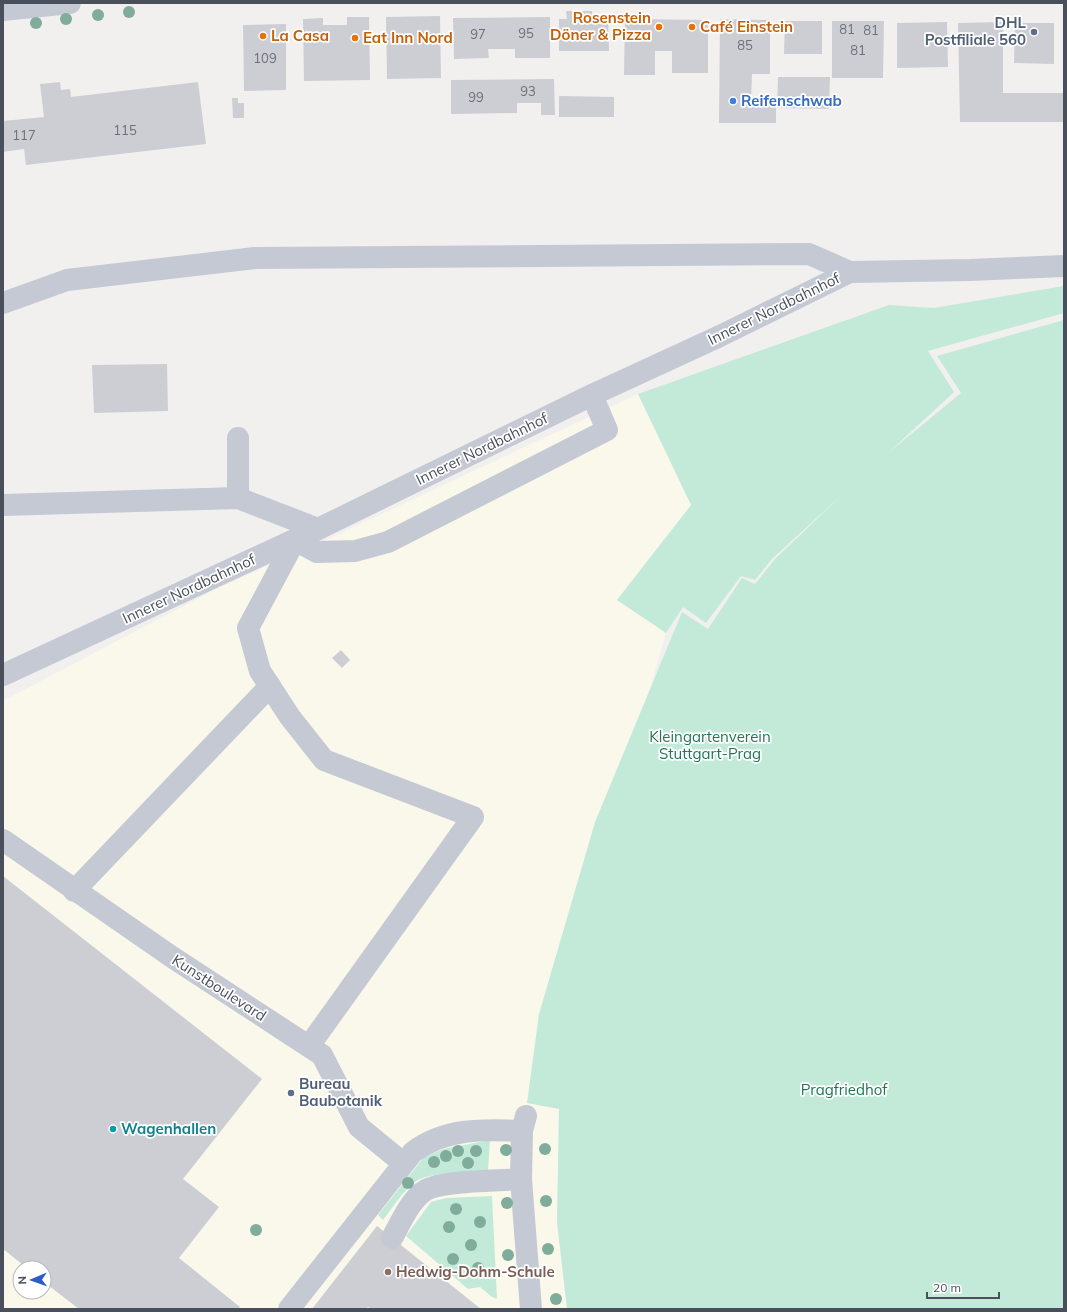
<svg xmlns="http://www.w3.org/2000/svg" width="1067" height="1312" viewBox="0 0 1067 1312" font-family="Mulish,sans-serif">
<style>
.commercial{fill:#faf8eb;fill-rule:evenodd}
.green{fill:#c3ead8}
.building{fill:#cdced3}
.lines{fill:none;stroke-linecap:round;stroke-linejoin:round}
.minor{stroke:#c4c9d3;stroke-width:22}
.tree{fill:#7fac9b}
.food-dot{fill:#e8710a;stroke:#fff;stroke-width:1.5}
.service-dot{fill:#5c6f8a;stroke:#fff;stroke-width:1.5}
.shop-dot{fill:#3f7fe0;stroke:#fff;stroke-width:1.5}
.culture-dot{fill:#0f9aa8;stroke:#fff;stroke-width:1.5}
.education-dot{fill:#8d6e63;stroke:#fff;stroke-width:1.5}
.labels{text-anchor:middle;stroke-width:3.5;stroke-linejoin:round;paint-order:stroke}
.number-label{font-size:13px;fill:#6a7079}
.food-label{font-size:15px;font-weight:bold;fill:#c56008;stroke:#fff;text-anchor:start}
.service-label{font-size:15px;font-weight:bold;fill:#4e5e75;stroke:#fff;text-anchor:end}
.shop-label{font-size:15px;font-weight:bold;fill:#366cbe;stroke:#fff;text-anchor:start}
.street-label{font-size:15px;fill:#49505b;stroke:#fff}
.park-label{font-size:15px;fill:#217557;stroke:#fff}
.culture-label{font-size:15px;font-weight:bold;fill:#0d838f;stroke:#fff;text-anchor:start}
.education-label{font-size:15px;font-weight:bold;fill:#785e54;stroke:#fff;text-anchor:start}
</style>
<rect width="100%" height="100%" fill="#f1f0ef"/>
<path class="commercial" d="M 638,394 L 692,505 L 617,600 L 666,633 L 651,685 L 559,1109 L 557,1222 L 567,1309 L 3,1309 L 3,701 L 218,588 L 324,541 ZM 20,1268 L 44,1268 L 44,1292 L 20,1292 Z"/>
<g class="green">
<polygon points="1064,286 1064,313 928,351 954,392 888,453 961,393 937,356 1064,320 1064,1309 567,1309 557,1222 559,1109 527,1103 539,1014 595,822 682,612 708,629 742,578 755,584 775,559 844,493 772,559 755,580 741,576 706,623 683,607 666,633 617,600 691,505 638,394 889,305 934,308"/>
<path d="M 490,1140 L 488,1171 C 469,1173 430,1171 415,1182 C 402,1192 393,1207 383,1220 L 378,1215 L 424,1157 L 443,1149 Z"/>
<polygon points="492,1196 497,1299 492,1297 480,1287 468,1289 406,1236 431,1202 446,1198"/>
</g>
<g class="building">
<polygon points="566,11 592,11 592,17 608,17 609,51 559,51 559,19 567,19"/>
<polygon points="440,16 441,78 387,79 386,17"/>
<polygon points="347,17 369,17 370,80 304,81 303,19 323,18 323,25 347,25"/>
<polygon points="550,17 550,58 515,58 515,49 488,49 489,58 454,59 453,18"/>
<polygon points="625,19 708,20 708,73 672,73 672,51 655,51 655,75 624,75"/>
<polygon points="720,19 770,20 770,74 752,74 751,101 776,101 776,123 719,123"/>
<polygon points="785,21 822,21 822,54 784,54"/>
<polygon points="832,21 884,21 883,78 832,78"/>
<polygon points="947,22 948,67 897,68 897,23"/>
<polygon points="1003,22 1003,93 1064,93 1064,122 960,122 958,23"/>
<polygon points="1015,23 1054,23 1054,64 1014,63"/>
<polygon points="286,24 286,90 244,91 243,25"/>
<polygon points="778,77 830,77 829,109 777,108"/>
<polygon points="554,79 555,115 541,115 541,103 517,103 517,113 451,114 451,80"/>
<polygon points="60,82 61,90 70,89 71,97 198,82 206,144 26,165 24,149 3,152 3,121 44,117 40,84"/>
<polygon points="559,96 614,97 614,117 559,117"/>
<polygon points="232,98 238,98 238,103 244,103 244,118 233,118"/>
<polygon points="167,364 168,411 94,413 92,365"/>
<polygon points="341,650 350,660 342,668 332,658"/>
<polygon points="3,876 262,1079 183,1179 219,1207 179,1258 240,1307 238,1309 79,1309 44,1282 44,1268 27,1268 3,1249"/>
<polygon points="377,1226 481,1309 371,1309 368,1307 366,1309 312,1309"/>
</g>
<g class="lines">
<g class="minor">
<polyline points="3,10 70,3"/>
<polyline points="3,303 67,280 255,258 809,254 850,272"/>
<polyline points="238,438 238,498"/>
<polyline points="3,505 238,498 318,529"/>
<polyline points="3,675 318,529 592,395 720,336 850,272 970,270 1064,266"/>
<polyline points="3,840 172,957 322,1055 359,1127 403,1163"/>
<polyline points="74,891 270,686"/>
<polyline points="309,1046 473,817 324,760 290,717 260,671 248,628 295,540 317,552 355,551 388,542 607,430 592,395"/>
<polyline points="526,1116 522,1131 521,1179 531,1309"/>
<path d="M 392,1238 C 400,1224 411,1198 426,1190 C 443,1180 499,1181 521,1179"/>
<path d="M 289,1309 L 413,1152 C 445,1128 484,1129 522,1131"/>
</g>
</g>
<g class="tree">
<circle cx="129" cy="12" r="6"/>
<circle cx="98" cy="15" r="6"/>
<circle cx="66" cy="19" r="6"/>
<circle cx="36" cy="23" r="6"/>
<circle cx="545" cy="1149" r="6"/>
<circle cx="506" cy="1150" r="6"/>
<circle cx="458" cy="1151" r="6"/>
<circle cx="476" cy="1151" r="6"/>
<circle cx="446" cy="1156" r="6"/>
<circle cx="434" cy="1162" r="6"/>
<circle cx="468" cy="1163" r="6"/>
<circle cx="408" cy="1183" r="6"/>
<circle cx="546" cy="1201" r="6"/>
<circle cx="507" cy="1203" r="6"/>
<circle cx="456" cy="1209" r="6"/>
<circle cx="480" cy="1222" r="6"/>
<circle cx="449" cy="1227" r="6"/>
<circle cx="256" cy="1230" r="6"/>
<circle cx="471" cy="1245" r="6"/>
<circle cx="548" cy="1249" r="6"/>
<circle cx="508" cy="1255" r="6"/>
<circle cx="453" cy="1259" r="6"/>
<circle cx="478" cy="1268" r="6"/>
<circle cx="556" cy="1299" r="6"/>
</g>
<g class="food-dot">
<circle cx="659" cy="27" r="4"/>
<circle cx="692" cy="27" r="4"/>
<circle cx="263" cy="36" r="4"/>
<circle cx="355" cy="38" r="4"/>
</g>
<g class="service-dot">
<circle cx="1034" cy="32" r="4"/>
<circle cx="291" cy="1093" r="4"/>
</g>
<circle class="shop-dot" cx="733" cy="101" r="4"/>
<circle class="culture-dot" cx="113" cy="1129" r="4"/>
<circle class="education-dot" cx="388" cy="1272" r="4"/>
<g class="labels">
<g class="number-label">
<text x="847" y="34">81</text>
<text x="871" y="35">81</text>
<text x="526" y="38">95</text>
<text x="478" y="39">97</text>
<text x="745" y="50">85</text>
<text x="858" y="55">81</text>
<text x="265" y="63">109</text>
<text x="528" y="96">93</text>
<text x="476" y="102">99</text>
<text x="125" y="135">115</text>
<text x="24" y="140">117</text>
</g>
<g class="food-label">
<text x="651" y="23" text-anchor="end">Rosenstein<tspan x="651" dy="17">Döner &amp; Pizza</tspan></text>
<text x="700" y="32">Café Einstein</text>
<text x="271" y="41">La Casa</text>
<text x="363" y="43">Eat Inn Nord</text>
</g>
<g class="service-label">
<text x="1026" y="28">DHL<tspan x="1026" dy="17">Postfiliale 560</tspan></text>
<text x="299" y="1089" text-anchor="start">Bureau<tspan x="299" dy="17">Baubotanik</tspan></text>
</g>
<g class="shop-label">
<text x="741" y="106">Reifenschwab</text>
</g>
<g class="street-label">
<text transform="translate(774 309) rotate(-26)" y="5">Innerer Nordbahnhof</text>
<text transform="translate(482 449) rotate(-26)" y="5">Innerer Nordbahnhof</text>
<text transform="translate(189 589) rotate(-25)" y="5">Innerer Nordbahnhof</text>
<text transform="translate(219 988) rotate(33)" y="5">Kunstboulevard</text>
</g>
<g class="park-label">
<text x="710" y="742">Kleingartenverein<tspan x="710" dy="17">Stuttgart-Prag</tspan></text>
<text x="844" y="1095">Pragfriedhof</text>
</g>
<g class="culture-label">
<text x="121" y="1134">Wagenhallen</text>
</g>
<g class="education-label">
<text x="396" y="1277">Hedwig-Dohm-Schule</text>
</g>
</g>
<rect width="1067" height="1312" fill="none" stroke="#49505b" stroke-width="8"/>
<g transform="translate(32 1280) rotate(268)"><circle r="19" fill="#ffffff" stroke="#b6b9bd"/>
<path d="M0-3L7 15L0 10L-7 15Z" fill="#2d5bce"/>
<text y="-6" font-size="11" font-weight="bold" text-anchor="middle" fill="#49505b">N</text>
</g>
<path d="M927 1292v6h72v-6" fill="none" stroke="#49505b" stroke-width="2"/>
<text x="933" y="1292" font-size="12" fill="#49505b" stroke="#ffffff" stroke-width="3" paint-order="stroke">20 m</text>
</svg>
